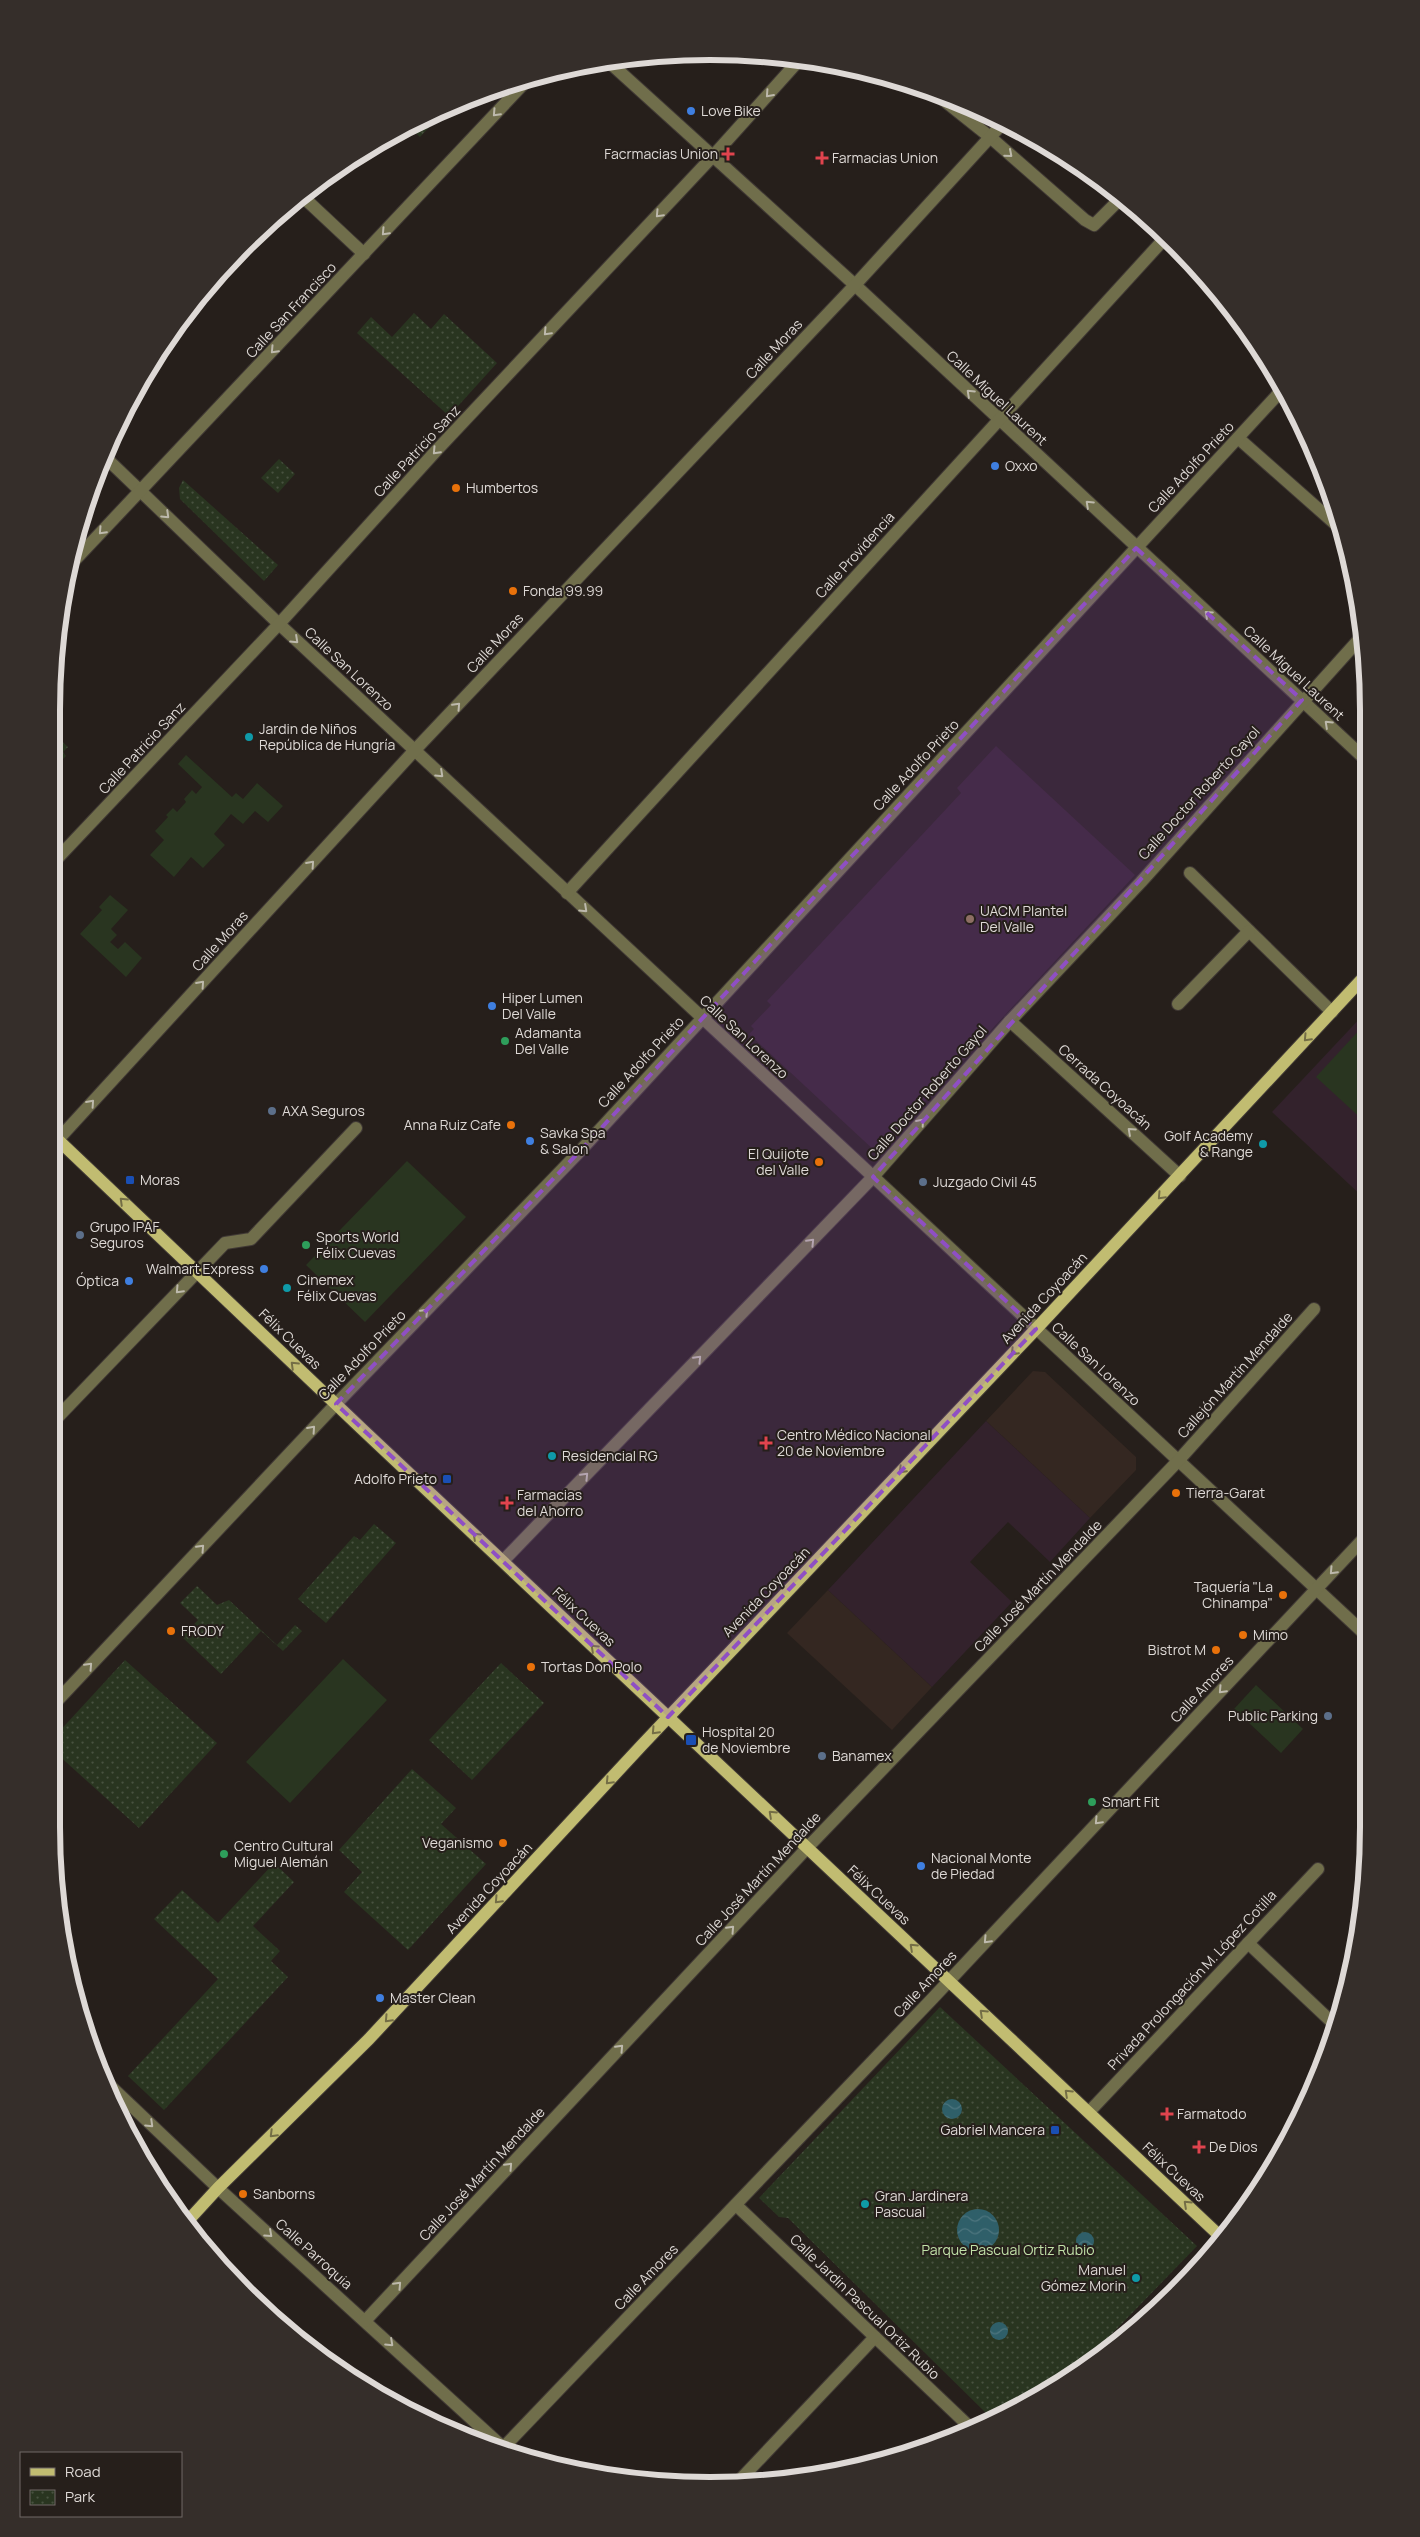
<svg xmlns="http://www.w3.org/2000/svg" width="1420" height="2537" viewBox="0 0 1420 2537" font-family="Manrope,sans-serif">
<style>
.built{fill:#342721}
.education{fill:#33222c}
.grass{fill:#293520}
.park{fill:url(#park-dots)}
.water{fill:url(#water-waves)}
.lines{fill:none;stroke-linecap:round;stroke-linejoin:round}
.minor-casing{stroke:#403935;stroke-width:14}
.major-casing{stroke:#403935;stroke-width:14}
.minor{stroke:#706e4b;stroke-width:12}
.major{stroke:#c1bc71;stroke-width:12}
.oneway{stroke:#bdb9ac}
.oneway2{stroke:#746e46}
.marked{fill:#8f4fc4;fill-opacity:0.2;stroke:#8f4fc4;stroke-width:4;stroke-dasharray:10 6;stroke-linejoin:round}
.shop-dot{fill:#3f7fe0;stroke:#261f1b;stroke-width:2}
.health-dot{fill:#e0444e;stroke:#261f1b;stroke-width:2}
.food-dot{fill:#e8710a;stroke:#261f1b;stroke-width:2}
.culture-dot{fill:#0f9aa8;stroke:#261f1b;stroke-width:2}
.education-dot{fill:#8d6e63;stroke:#261f1b;stroke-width:2}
.leisure-dot{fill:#2e9e5b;stroke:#261f1b;stroke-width:2}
.service-dot{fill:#5c6f8a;stroke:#261f1b;stroke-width:2}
.transit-dot{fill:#1a4fb4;stroke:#261f1b;stroke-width:2}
.labels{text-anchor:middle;stroke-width:4;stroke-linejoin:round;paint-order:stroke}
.poi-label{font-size:14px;fill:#ded9d6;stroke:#261f1b;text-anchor:start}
.street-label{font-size:14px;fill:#ded9d6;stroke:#261f1b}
.park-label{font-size:14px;fill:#c1e1a8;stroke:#261f1b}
.rim{fill:none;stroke:#ded9d6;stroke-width:6}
</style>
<defs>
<pattern id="park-dots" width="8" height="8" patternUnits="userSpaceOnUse" patternTransform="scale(1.25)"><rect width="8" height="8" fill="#293520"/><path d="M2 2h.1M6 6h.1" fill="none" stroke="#485240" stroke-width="1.8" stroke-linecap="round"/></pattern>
<pattern id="water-waves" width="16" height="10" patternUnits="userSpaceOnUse" patternTransform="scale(1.25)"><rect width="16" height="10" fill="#2f5f69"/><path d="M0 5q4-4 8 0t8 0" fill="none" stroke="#4d757e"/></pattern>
</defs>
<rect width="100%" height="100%" fill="#261f1b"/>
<g class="built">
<polygon points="1033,1371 1045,1372 1136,1457 1136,1470 1090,1518 986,1421"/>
<polygon points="828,1590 932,1687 892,1730 787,1633"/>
</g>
<g class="education">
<polygon points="996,746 1135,875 877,1153 749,1034 754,1029 751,1026 771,1005 767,1001 961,793 957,788"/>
<polygon points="1364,1014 1365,1199 1272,1112"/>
<polygon points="986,1421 1090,1518 1050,1562 1008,1522 970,1562 1012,1602 932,1687 828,1590"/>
</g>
<g class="grass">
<polygon points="186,755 232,797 236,793 243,799 257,783 283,806 268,822 255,811 243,824 231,814 214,834 225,845 203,868 191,857 174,877 150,855 164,840 155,831 168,817 166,815 173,808 177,812 186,802 184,799 192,790 196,794 202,787 178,764"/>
<polygon points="110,895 128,910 111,929 117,935 110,942 118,949 125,942 142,958 126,977 80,934 102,910 99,907"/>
<polygon points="1364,1025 1365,1122 1316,1077"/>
<polygon points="407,1161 466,1217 365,1322 306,1265"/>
<polygon points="343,1659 387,1700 290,1803 246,1762"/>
<polygon points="1256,1685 1303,1729 1281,1753 1234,1709"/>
</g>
<g class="park">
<polygon points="446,109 420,137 408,126"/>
<polygon points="414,313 431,329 444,314 497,363 449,416 357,333 371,317 392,337"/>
<polygon points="279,459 295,474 278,493 261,478"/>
<polygon points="183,480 278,565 264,581 180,499 179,488"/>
<polygon points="53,733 68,747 63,752 66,756 55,767 59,772 56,775 53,772"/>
<polygon points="374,1524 396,1543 326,1623 298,1599 354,1536 360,1540"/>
<polygon points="197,1586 217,1605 229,1600 277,1645 295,1625 302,1631 283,1651 261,1631 221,1674 182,1637 198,1620 180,1603"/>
<polygon points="125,1660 217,1743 139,1828 56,1753 56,1735"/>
<polygon points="501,1663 544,1703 472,1780 429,1740"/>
<polygon points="412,1769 456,1808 441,1824 486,1864 408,1950 344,1892 362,1872 339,1850"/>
<polygon points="274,1863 294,1882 253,1926 280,1951 271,1961 288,1977 164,2110 128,2076 218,1979 154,1919 182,1890 218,1923"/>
<polygon points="940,2007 1197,2246 1075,2372 1040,2397 989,2422 988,2415 788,2218 779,2217 759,2198"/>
</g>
<g class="water">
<circle cx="952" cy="2109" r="10"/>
<circle cx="978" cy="2230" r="21"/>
<circle cx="1085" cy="2241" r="9"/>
<circle cx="999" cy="2331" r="9"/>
</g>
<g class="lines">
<defs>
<g id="minor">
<polyline points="609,62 855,285 1364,758"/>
<polyline points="931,90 990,137 1085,220 1094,225 1119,200"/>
<polyline points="301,195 364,254"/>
<polyline points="1238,438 1341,529"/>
<polyline points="105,457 279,624 1367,1636"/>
<polyline points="74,561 530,77"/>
<polyline points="53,863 279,624 435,452 713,156 801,58"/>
<polyline points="1190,873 1332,1012"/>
<polyline points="567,893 1166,237"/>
<polyline points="1178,1004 1249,931"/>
<polyline points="1010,1021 1180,1176"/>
<polyline points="54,1144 414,751 855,285 1003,123"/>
<polyline points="55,1420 225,1243 251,1239 356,1128"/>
<polyline points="503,1561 873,1177 1010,1021 1141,882 1363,635"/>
<polyline points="56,1702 336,1404 581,1150 1281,391"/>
<polyline points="1248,1943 1336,2026"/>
<polyline points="102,2078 218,2188 507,2451"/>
<polyline points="1089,2112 1318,1869"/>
<polyline points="736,2205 973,2430"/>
<polyline points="365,2321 807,1848 1178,1461 1314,1309"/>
<polyline points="502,2449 933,1998 1366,1536"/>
<polyline points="736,2484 875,2337"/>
</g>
<g id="major">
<polyline points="54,1136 363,1430 1222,2238"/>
<polyline points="185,2224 218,2188 369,2039 642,1745 1036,1329 1364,977"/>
<polyline points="1197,2269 1207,2259"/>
</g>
</defs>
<use href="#minor" class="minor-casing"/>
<use href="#major" class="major-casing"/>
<use href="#minor" class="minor"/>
<use href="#major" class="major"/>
</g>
<defs><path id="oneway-chevron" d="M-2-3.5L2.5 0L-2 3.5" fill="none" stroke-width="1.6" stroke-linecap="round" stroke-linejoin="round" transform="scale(1.25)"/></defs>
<g class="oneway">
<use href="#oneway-chevron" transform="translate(769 94) rotate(132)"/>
<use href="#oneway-chevron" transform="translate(496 113) rotate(133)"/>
<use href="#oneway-chevron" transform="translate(1009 154) rotate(41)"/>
<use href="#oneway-chevron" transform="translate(659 214) rotate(133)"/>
<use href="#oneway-chevron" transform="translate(385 232) rotate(133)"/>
<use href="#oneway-chevron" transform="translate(547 332) rotate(133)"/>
<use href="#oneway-chevron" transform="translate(274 350) rotate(133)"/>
<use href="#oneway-chevron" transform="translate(970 393) rotate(-137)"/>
<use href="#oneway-chevron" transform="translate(436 451) rotate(133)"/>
<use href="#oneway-chevron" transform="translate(1089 504) rotate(-137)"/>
<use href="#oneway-chevron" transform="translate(166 515) rotate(44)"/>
<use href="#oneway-chevron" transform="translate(102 531) rotate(133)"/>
<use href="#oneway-chevron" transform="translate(1208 614) rotate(-138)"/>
<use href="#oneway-chevron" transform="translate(295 640) rotate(43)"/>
<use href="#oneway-chevron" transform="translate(457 706) rotate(-47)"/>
<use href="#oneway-chevron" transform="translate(1328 724) rotate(-137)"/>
<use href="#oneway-chevron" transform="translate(440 774) rotate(43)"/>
<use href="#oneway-chevron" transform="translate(311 864) rotate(-48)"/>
<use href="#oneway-chevron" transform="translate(584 909) rotate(43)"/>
<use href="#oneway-chevron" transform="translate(201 984) rotate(-48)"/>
<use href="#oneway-chevron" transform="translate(91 1103) rotate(-48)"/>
<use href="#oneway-chevron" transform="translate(921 1122) rotate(-49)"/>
<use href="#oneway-chevron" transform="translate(1131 1131) rotate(-138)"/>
<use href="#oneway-chevron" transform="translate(811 1242) rotate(-46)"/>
<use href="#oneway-chevron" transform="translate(179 1290) rotate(133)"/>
<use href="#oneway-chevron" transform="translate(425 1312) rotate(-46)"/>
<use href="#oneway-chevron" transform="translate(698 1359) rotate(-46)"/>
<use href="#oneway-chevron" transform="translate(312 1429) rotate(-48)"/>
<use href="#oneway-chevron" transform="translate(585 1476) rotate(-46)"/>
<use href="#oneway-chevron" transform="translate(201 1548) rotate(-47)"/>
<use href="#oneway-chevron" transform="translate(1333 1571) rotate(133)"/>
<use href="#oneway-chevron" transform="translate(89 1666) rotate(-47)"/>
<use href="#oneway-chevron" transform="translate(1222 1690) rotate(133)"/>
<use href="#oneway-chevron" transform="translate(1098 1821) rotate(133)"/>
<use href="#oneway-chevron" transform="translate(731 1929) rotate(-47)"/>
<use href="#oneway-chevron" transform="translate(987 1940) rotate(133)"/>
<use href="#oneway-chevron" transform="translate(620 2048) rotate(-47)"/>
<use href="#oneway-chevron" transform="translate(150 2124) rotate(44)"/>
<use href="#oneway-chevron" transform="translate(509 2166) rotate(-47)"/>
<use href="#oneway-chevron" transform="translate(269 2234) rotate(42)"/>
<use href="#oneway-chevron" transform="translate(398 2285) rotate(-47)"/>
<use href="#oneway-chevron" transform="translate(390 2343) rotate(43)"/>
</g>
<g class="oneway2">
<use href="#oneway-chevron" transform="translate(1307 1038) rotate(133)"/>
<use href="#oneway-chevron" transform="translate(1161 1196) rotate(133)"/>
<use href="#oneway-chevron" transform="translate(123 1201) rotate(-136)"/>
<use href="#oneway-chevron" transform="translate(1014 1352) rotate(134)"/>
<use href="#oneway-chevron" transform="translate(294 1365) rotate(-136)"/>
<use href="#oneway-chevron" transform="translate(902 1470) rotate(134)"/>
<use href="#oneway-chevron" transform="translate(476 1536) rotate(-137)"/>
<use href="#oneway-chevron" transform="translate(594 1648) rotate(-137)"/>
<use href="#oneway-chevron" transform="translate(655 1731) rotate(133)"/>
<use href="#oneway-chevron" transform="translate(609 1781) rotate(133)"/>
<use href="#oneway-chevron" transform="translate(772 1814) rotate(-137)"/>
<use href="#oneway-chevron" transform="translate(498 1900) rotate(133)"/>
<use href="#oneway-chevron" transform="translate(913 1947) rotate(-137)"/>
<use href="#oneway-chevron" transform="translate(983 2013) rotate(-137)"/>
<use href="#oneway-chevron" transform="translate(388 2019) rotate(133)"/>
<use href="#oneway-chevron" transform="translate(1068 2093) rotate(-137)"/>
<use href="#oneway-chevron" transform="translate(273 2134) rotate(135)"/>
<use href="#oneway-chevron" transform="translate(1187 2204) rotate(-137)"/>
</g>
<path class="marked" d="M 1136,548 L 1302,700 L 873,1177 L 1036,1329 L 668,1717 L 336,1404 L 581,1150 Z"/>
<g class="shop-dot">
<circle cx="691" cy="111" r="5"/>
<circle cx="995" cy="466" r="5"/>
<circle cx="492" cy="1006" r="5"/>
<circle cx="530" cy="1141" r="5"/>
<circle cx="264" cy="1269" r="5"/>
<circle cx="129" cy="1281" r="5"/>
<circle cx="921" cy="1866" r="5"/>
<circle cx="380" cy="1998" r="5"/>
</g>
<g class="health-dot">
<path d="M725.5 146.5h5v5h5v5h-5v5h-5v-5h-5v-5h5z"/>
<path d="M819.5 150.5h5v5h5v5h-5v5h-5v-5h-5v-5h5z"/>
<path d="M763.5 1435.5h5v5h5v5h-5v5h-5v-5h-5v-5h5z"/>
<path d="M504.5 1495.5h5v5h5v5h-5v5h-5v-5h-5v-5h5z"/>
<path d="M1164.5 2106.5h5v5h5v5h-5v5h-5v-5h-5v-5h5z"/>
<path d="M1196.5 2139.5h5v5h5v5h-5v5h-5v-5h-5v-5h5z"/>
</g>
<g class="food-dot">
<circle cx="456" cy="488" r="5"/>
<circle cx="513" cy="591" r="5"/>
<circle cx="511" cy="1125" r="5"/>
<circle cx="819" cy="1162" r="5"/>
<circle cx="1176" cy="1493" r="5"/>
<circle cx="1283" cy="1595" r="5"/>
<circle cx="171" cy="1631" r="5"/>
<circle cx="1243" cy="1635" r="5"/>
<circle cx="1216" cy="1650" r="5"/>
<circle cx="531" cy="1667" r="5"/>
<circle cx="503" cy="1843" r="5"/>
<circle cx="243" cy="2194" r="5"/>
</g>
<g class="culture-dot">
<circle cx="249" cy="737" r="5"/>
<circle cx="1263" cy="1144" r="5"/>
<circle cx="287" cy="1288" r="5"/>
<circle cx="552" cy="1456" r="5"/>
<circle cx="865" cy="2204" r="5"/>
<circle cx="1136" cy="2278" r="5"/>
</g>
<circle class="education-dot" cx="970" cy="919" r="5"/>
<g class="leisure-dot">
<circle cx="505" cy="1041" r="5"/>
<circle cx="306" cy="1245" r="5"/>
<circle cx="1092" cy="1802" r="5"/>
<circle cx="224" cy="1854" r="5"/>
</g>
<g class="service-dot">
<circle cx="272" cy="1111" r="5"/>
<circle cx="923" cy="1182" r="5"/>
<circle cx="80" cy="1235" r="5"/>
<circle cx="1328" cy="1716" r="5"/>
<circle cx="822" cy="1756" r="5"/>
</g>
<g class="transit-dot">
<rect x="125" y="1175" width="10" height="10" rx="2.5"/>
<rect x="442" y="1474" width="10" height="10" rx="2.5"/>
<rect x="685" y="1734" width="12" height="12" rx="2.5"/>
<rect x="1050" y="2125" width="10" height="10" rx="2.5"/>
</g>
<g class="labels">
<g class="poi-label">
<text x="701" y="116">Love Bike</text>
<text x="718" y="159" text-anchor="end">Facrmacias Union</text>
<text x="832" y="163">Farmacias Union</text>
<text x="1005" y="471">Oxxo</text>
<text x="466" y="493">Humbertos</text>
<text x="523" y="596">Fonda 99.99</text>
<text x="259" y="734">Jardin de Niños<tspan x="259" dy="16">República de Hungría</tspan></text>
<text x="980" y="916">UACM Plantel<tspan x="980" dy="16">Del Valle</tspan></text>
<text x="502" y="1003">Hiper Lumen<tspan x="502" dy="16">Del Valle</tspan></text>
<text x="515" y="1038">Adamanta<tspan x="515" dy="16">Del Valle</tspan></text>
<text x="282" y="1116">AXA Seguros</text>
<text x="501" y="1130" text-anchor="end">Anna Ruiz Cafe</text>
<text x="540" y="1138">Savka Spa<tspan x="540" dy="16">&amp; Salon</tspan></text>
<text x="1253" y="1141" text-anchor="end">Golf Academy<tspan x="1253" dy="16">&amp; Range</tspan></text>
<text x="809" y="1159" text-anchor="end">El Quijote<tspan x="809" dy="16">del Valle</tspan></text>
<text x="140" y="1185">Moras</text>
<text x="933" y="1187">Juzgado Civil 45</text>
<text x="90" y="1232">Grupo IPAF<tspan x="90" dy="16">Seguros</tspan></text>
<text x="316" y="1242">Sports World<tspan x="316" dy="16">Félix Cuevas</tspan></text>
<text x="254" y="1274" text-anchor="end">Walmart Express</text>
<text x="297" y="1285">Cinemex<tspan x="297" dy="16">Félix Cuevas</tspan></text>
<text x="119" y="1286" text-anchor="end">Óptica</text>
<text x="777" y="1440">Centro Médico Nacional<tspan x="777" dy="16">20 de Noviembre</tspan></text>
<text x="562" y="1461">Residencial RG</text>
<text x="437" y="1484" text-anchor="end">Adolfo Prieto</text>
<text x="1186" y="1498">Tierra-Garat</text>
<text x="517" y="1500">Farmacias<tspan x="517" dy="16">del Ahorro</tspan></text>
<text x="1273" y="1592" text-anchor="end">Taquería "La<tspan x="1273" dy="16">Chinampa"</tspan></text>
<text x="181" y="1636">FRODY</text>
<text x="1253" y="1640">Mimo</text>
<text x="1206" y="1655" text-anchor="end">Bistrot M</text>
<text x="541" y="1672">Tortas Don Polo</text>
<text x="1318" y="1721" text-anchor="end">Public Parking</text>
<text x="702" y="1737">Hospital 20<tspan x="702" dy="16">de Noviembre</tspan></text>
<text x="832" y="1761">Banamex</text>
<text x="1102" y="1807">Smart Fit</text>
<text x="493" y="1848" text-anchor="end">Veganismo</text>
<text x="234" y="1851">Centro Cultural<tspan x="234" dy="16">Miguel Alemán</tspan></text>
<text x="931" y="1863">Nacional Monte<tspan x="931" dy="16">de Piedad</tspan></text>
<text x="390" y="2003">Master Clean</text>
<text x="1177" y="2119">Farmatodo</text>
<text x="1045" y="2135" text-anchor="end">Gabriel Mancera</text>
<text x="1209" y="2152">De Dios</text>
<text x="253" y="2199">Sanborns</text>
<text x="875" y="2201">Gran Jardinera<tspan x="875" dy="16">Pascual</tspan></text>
<text x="1126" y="2275" text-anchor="end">Manuel<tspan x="1126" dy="16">Gómez Morin</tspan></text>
</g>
<g class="street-label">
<text transform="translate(291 310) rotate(-47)" y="5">Calle San Francisco</text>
<text transform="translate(774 349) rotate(-47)" y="5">Calle Moras</text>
<text transform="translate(997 398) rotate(43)" y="5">Calle Miguel Laurent</text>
<text transform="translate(417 451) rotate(-47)" y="5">Calle Patricio Sanz</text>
<text transform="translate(1191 467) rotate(-47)" y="5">Calle Adolfo Prieto</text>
<text transform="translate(855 555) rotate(-48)" y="5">Calle Providencia</text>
<text transform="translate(495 643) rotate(-47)" y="5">Calle Moras</text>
<text transform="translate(349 669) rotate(43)" y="5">Calle San Lorenzo</text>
<text transform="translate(1294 673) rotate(43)" y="5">Calle Miguel Laurent</text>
<text transform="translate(142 748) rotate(-47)" y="5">Calle Patricio Sanz</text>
<text transform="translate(916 765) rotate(-47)" y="5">Calle Adolfo Prieto</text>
<text transform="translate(1199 793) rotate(-48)" y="5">Calle Doctor Roberto Gayol</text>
<text transform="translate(220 941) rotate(-48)" y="5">Calle Moras</text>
<text transform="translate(744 1037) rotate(43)" y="5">Calle San Lorenzo</text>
<text transform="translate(641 1062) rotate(-47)" y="5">Calle Adolfo Prieto</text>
<text transform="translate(1105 1087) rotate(42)" y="5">Cerrada Coyoacán</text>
<text transform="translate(927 1093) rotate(-49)" y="5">Calle Doctor Roberto Gayol</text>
<text transform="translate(1044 1298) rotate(-47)" y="5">Avenida Coyoacán</text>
<text transform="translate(290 1339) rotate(44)" y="5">Félix Cuevas</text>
<text transform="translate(362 1355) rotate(-46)" y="5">Calle Adolfo Prieto</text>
<text transform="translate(1096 1364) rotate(43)" y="5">Calle San Lorenzo</text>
<text transform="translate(1235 1375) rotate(-48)" y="5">Callejón Martín Mendalde</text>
<text transform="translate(1038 1586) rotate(-46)" y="5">Calle José Martín Mendalde</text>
<text transform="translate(766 1592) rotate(-46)" y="5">Avenida Coyoacán</text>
<text transform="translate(584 1617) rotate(43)" y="5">Félix Cuevas</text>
<text transform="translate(1202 1689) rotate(-47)" y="5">Calle Amores</text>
<text transform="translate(758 1879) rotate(-47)" y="5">Calle José Martín Mendalde</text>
<text transform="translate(489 1888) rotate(-47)" y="5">Avenida Coyoacán</text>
<text transform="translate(879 1895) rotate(43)" y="5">Félix Cuevas</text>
<text transform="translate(1192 1980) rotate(-47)" y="5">Privada Prolongación M. López Cotilla</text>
<text transform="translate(925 1984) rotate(-47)" y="5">Calle Amores</text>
<text transform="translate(1174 2172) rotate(43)" y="5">Félix Cuevas</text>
<text transform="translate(482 2174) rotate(-47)" y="5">Calle José Martín Mendalde</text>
<text transform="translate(314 2254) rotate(42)" y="5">Calle Parroquia</text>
<text transform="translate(646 2277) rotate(-46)" y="5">Calle Amores</text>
<text transform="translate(865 2307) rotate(44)" y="5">Calle Jardin Pascual Ortiz Rubio</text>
</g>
<g class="park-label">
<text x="1008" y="2255">Parque Pascual Ortiz Rubio</text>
</g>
</g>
<path d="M0 0H1420V2537H0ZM710 60H710A650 650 0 0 1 1360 710V1827A650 650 0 0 1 710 2477H710A650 650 0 0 1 60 1827V710A650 650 0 0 1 710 60Z" fill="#352e2a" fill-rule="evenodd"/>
<path class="rim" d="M710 60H710A650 650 0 0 1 1360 710V1827A650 650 0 0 1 710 2477H710A650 650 0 0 1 60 1827V710A650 650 0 0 1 710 60Z"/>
<rect x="20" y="2452" width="162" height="65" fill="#261f1b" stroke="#706966"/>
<rect x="30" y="2468" width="25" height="8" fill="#c1bc71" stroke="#706966"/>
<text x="65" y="2477" font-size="15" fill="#ded9d6">Road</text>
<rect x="30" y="2490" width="25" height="15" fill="url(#park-dots)" stroke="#706966"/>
<text x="65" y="2502" font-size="15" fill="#ded9d6">Park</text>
</svg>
